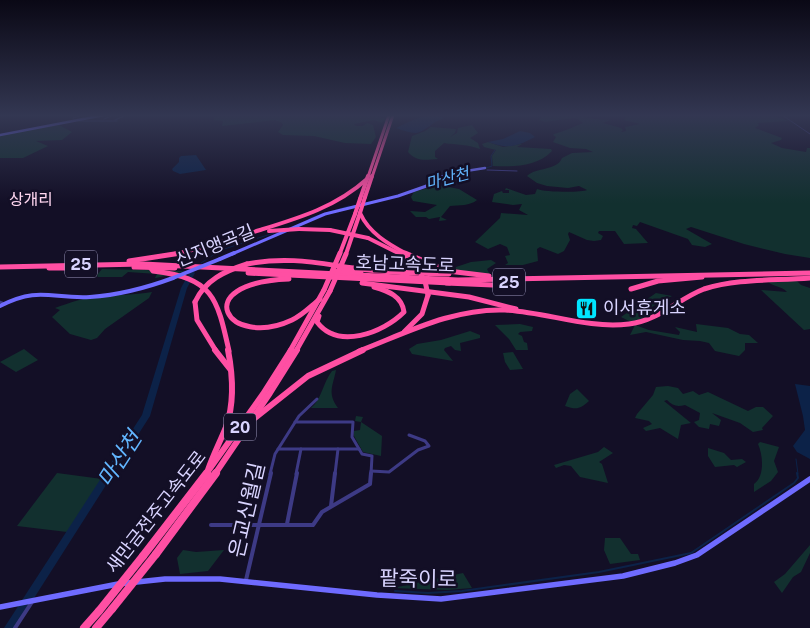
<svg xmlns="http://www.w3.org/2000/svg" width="810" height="628" viewBox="0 0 810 628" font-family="'Public Sans','Noto Sans KR',sans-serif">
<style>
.green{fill:#12302f}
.water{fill:#0c2248}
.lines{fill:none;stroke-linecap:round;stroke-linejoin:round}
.stream-far1{stroke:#0c2248;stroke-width:1}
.stream{stroke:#0c2248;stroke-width:2}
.river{fill:#0c2248;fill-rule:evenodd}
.street-far3{stroke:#3d3a85;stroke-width:1}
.street-far2{stroke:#3d3a85;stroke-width:2.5}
.street-far1{stroke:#3d3a85;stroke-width:3}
.street{stroke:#3d3a85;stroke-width:4}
.secondary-far3{stroke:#6f6bff;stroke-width:2.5}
.secondary-far2{stroke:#6f6bff;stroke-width:3}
.secondary-far1{stroke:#6f6bff;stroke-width:4}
.secondary{stroke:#6f6bff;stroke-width:5.5}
.highway-far4{stroke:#ff4fa3;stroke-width:3}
.highway-far3{stroke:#ff4fa3;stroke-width:4}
.highway-far2{stroke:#ff4fa3;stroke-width:5}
.highway-far1{stroke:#ff4fa3;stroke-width:6}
.highway{stroke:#ff4fa3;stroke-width:8}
.secondary-bridge{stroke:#6f6bff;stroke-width:4}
.highway-bridge-far2{stroke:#ff4fa3;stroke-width:4}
.highway-bridge-far1{stroke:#ff4fa3;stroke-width:5}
.highway-bridge{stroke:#ff4fa3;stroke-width:8}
.labels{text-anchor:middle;stroke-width:5;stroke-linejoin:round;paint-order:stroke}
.far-water-label{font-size:16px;font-style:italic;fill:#62b6ff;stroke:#130f26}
.far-quarter-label{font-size:16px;fill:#ffd6f0;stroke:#130f26}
.shield{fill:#130f26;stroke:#9e99be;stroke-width:1}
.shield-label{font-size:16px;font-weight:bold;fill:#d9d4ff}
.street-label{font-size:18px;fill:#d9d4ff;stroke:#130f26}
.poi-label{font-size:18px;fill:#d9d4ff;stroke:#130f26;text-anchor:start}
.near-street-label{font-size:21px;fill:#d9d4ff;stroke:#130f26}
.near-water-label{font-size:22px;font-style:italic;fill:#62b6ff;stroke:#130f26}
</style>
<rect width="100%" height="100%" fill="#130f26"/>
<g class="green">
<polygon points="206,115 376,115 385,119 382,123 374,120 354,124 356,126 363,126 367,123 373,125 376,137 371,144 345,143 314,136 283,135 278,132 283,125 282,123 275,120 222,126 223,121 214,120 215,116"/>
<path d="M 543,115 L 602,115 L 584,118 L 611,120 L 603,123 L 621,128 L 623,130 L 621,132 L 626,131 L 625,127 L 640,124 L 624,120 L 627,115 L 643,115 L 648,117 L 647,115 C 672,115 772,110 788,121 L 757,123 L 759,125 L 755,128 L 782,138 L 781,140 L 771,143 L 782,148 L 806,152 L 807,148 L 810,148 L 810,258 L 785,254 L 744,244 L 691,227 L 686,229 L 712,244 L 705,247 L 692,245 L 688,239 L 640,222 L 637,226 L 633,225 L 632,228 L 636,229 L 648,243 L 624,244 L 615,231 L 599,231 L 598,233 L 603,236 L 601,240 L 594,241 L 587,240 L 569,232 L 568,234 L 570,240 L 564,251 L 558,254 L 540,247 L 537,249 L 538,261 L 523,265 L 505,265 L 508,263 L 505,256 L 510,255 L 507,247 L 500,244 L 488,249 L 475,242 L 500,218 L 501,213 L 528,215 L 519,210 L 522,204 L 513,205 L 492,202 L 494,194 L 502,191 L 503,193 L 509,193 L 509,190 L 505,190 L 506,188 L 526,195 L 535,194 L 537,189 C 543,192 581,193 587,190 L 579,186 L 568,188 L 547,186 L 537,183 L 527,176 C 536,167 557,171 562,158 L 572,153 L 593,152 L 586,149 L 570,148 L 553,142 L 556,137 L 553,135 L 554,134 C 565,131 573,127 583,123 L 576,118 L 580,117 L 545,122 L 539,120 Z"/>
<polygon points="59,125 72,132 62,140 36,141 48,146 23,158 0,158 0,135"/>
<path d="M 472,125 L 478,133 L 470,138 L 478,143 L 480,149 C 467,144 457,145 444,143 L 435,151 L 435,157 L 438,159 C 425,160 417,162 408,152 L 412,136 L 425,131 L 431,127 L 456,129 L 455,133 L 450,137 L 457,133 L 458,128 Z"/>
<path d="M 488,142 L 503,147 L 521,144 L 522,144 L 517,147 L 551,149 L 552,151 C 537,167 513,167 493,166 L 492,156 L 496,150 L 484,147 L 482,144 Z"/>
<path d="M 438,185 L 459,189 L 477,200 C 470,206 459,205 450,206 L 441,217 L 447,220 L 439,221 L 440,217 L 429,219 L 426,217 L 416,217 L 410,211 L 425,212 L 437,205 L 413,201 L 411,197 L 414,192 Z"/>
<polygon points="491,260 496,263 487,269 490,275 455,270 456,267 471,262"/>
<polygon points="102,269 186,271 156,278 155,278 157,274 128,272 122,277 98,277 97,275"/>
<path d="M 796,280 L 801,285 L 810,288 L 810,329 L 804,330 L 761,290 L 787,292 C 782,286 773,287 767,281 Z"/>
<path d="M 152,292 L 149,298 L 105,329 L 97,338 L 91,340 L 70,334 L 52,317 L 60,310 L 55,308 C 69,303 85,297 101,296 C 119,295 133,295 152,292 Z"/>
<polygon points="656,293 672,296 648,309 644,315 645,321 633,323 621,317"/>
<polygon points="520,324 533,327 532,331 520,332 518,334 522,336 524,342 527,343 528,350 516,350 509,339 495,325"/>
<polygon points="696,324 728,328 740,334 749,335 758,343 745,343 745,350 739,356 715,351 709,343 700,341 683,340 646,332 630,335 635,325 649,330 679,335 680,332 675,327 697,332"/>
<polygon points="470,331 480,335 480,338 460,343 461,351 455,350 451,346 445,348 444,350 453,361 412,354 409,349 417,344 441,340"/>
<polygon points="24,349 38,360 16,372 0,362"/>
<polygon points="513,352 523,369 510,370 505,362 503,353"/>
<path d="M 336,370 C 333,386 327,393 338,408 L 311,408 C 322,399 323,382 332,371 Z"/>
<path d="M 668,386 L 678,388 L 683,394 L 693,391 L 699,395 L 708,392 L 748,411 L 756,407 L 763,407 L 773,416 L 762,428 L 763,430 L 753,432 L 740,423 L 712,413 L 721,420 L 719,426 L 710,424 L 709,429 L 699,427 L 694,422 L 699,420 L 700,413 L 685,405 C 677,407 673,406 667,400 L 664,401 L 691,423 L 681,425 L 678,439 L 660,428 L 646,431 L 643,428 L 652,424 L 649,421 L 635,418 L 637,414 L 653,395 L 656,387 Z"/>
<path d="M 577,389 L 589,401 C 580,409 577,410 565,406 L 570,394 Z"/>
<polygon points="356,416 363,417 361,422 382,436 381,456 363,452 354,436 354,431 360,430 361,422 355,421"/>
<path d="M 760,442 L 779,447 L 774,461 L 778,472 L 771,481 L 754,492 L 754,484 C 765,476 763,455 758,444 Z"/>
<polygon points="604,447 613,453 599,462 602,464 608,483 580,477 571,466 564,465 556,468 554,465 598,452"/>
<polygon points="708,448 724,453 731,460 742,459 746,462 737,467 734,465 715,467 708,456"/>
<polygon points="57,473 102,479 67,532 17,526"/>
<polygon points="605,538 620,538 631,554 638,554 640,560 610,564 604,550"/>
<polygon points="810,545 810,553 801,572 793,577 782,593 774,582 785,574"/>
<polygon points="183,550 196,552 224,550 208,571 180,574 177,558"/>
<polygon points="463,573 472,588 447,590 393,588"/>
</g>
<g class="water">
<path d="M 435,115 L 445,118 C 434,120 425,132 416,133 C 410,133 402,130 396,128 C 408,122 422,115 435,115 Z"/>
<path d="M 520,131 L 530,133 L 535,137 C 516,147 507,149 488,142 L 503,139 Z"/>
<polygon points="196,155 206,170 180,174 173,171 172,169 179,162 179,158 181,156"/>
<polygon points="795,384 810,386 810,459 797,452 793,446 805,430 803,416"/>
</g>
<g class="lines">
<g class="stream-far1">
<polyline points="486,168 492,166 491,156 495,150"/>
<polyline points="310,218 349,206"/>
<polyline points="201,263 221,250 274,233"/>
<polyline points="796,459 798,474"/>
</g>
<polyline class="stream" points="395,591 428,593 462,591 599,572 691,553 794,483 798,478 797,473"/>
<polygon class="river" points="192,271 195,273 187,288 150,416 15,628 4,628 142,415 181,288 189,273"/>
<g class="street-far3">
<polyline points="782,115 810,134"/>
<polyline points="73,118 82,115"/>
<polyline points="104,119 114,115"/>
<polyline points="115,120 124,116 118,115"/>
<polyline points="79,121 117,121"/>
<polyline points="487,170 517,171"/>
</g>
<polyline class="street-far2" points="0,302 5,304"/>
<g class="street-far1">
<polyline points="295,422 353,422 352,437 362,454 372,456 371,474"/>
<polyline points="278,449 359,449"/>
<polyline points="371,471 389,472 418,450 429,446 425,441 409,435"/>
<polyline points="270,474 275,454 299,416 317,399"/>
<polyline points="296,474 301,449"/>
<polyline points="335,474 338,449"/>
</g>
<g class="street">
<polyline points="331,506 335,473"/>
<polyline points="287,524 297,473"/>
<polyline points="211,525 313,525 322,512 370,484 371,473"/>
<polyline points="246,580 271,473"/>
<polyline points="15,628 32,602"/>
</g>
<g class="secondary-far3">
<polyline points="0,135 104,115"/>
<polyline points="441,177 447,174 485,168"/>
</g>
<polyline class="secondary-far2" points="232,254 325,214 398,196 435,183 433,181 444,176"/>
<g class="secondary-far1">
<polyline points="220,259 234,253"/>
<path d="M 0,306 C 39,286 51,299 90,297 C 119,295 146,288 173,278"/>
</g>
<polyline class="secondary" points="0,607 118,584 165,579 220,579 377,595 441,599 623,576 675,563 697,555 810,479"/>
<g class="highway-far4">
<polyline points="368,177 389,115"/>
<polyline points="372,177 393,115"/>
</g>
<g class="highway-far3">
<polyline points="365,197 372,176"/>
<polyline points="360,199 368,176"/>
<path d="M 360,213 C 369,233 388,244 407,254"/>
<polyline points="299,229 330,230"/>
<polyline points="368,238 400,254"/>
<polyline points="340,253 355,214"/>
<path d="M 174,254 C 204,248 232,239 260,230 C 299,218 336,207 367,179"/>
<polyline points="346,254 360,213"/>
</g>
<g class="highway-far2">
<polyline points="399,253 415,265"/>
<polyline points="405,253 448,271 489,276"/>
<polyline points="129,261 181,253"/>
<path d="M 247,264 C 293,255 324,265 369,270 C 395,273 422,273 449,274"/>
<polyline points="0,267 143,264 458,280 810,273"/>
<polyline points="134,267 175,268"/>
<path d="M 150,267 L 153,271 C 213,278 217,297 229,351"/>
<polyline points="49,268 70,268"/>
<polyline points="335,271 361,272"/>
<polyline points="248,273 450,283"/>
<path d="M 289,279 C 186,283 228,350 292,320 C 303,315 311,306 320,299"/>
<polyline points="362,283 469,297 516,309"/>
<polyline points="446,283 515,286"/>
<polyline points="631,289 658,281 702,277"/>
<polyline points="195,302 197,320 216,351"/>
<path d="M 319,316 L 317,322 C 338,350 383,333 404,312 C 402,296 388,291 374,287"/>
<polyline points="404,332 422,314 428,295"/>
<polyline points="290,351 324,290"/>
<polyline points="296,351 330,291"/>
<path d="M 359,351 C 406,333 453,308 505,310 C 547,312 586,329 629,324 C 658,321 678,299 704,289 C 738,278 775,281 810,278"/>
</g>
<g class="highway-far1">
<polyline points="215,350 230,369"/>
<polyline points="255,418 308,376 363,350"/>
<path d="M 208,470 C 213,455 220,442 226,427 C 235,402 233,376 228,350"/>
<polyline points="206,474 263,394 291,350"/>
<polyline points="215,474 270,393 297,350"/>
</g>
<g class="highway">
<polyline points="156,554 216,473"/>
<polyline points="143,556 207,473"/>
<polyline points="84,628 99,611"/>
<polyline points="96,628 112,609"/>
</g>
<polyline class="secondary-bridge" points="173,278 220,259"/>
<g class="highway-bridge-far2">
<polyline points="360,213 365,197"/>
<polyline points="355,214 360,199"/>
<polyline points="330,230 368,238"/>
<polyline points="269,231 299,229"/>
</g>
<g class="highway-bridge-far1">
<polyline points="415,265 425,281 428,295"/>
<polyline points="324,290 340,253"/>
<polyline points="330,291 346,254"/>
<path d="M 195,302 C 205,280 225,271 247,264"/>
</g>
<g class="highway-bridge">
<polyline points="112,609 156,554"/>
<polyline points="99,611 143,556"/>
</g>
</g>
<linearGradient id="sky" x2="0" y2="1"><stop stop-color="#0a0815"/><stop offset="0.57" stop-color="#333752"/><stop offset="1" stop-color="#333752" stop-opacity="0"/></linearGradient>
<rect width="810" height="203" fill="url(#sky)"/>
<defs>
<symbol id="restaurant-square" viewBox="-11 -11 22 22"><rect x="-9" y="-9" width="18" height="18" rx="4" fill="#00e5ff" stroke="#130f26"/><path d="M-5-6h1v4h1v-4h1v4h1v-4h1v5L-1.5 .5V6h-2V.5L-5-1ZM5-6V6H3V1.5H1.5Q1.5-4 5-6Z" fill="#111"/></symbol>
</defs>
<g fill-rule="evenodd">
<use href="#restaurant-square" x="574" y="296" width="25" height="25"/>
</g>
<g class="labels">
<g class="far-water-label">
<text transform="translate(447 178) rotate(-15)" y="6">마산천</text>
</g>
<g class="far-quarter-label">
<text x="31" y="205">상개리</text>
</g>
<g class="shield">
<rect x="65" y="250.5" width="32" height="27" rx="4"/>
<rect x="493" y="268.5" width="32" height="27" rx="4"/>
<rect x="224" y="413.5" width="32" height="27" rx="4"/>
</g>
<g class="shield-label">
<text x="81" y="270">25</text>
<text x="509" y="288">25</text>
<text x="240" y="433">20</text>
</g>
<g class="street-label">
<text transform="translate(215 246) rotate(-22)" y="6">신지앵곡길</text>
<text transform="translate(405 264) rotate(2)" y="6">호남고속도로</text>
<text transform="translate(156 512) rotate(-52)" y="6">새만금전주고속도로</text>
</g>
<g class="poi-label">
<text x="603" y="314">이서휴게소</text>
</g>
<g class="near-street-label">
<text transform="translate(247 510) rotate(-77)" y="7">은교신월길</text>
<text transform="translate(418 579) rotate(1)" y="7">팥죽이로</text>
</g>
<g class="near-water-label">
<text transform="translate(119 459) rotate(-57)" y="8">마산천</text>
</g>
</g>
</svg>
